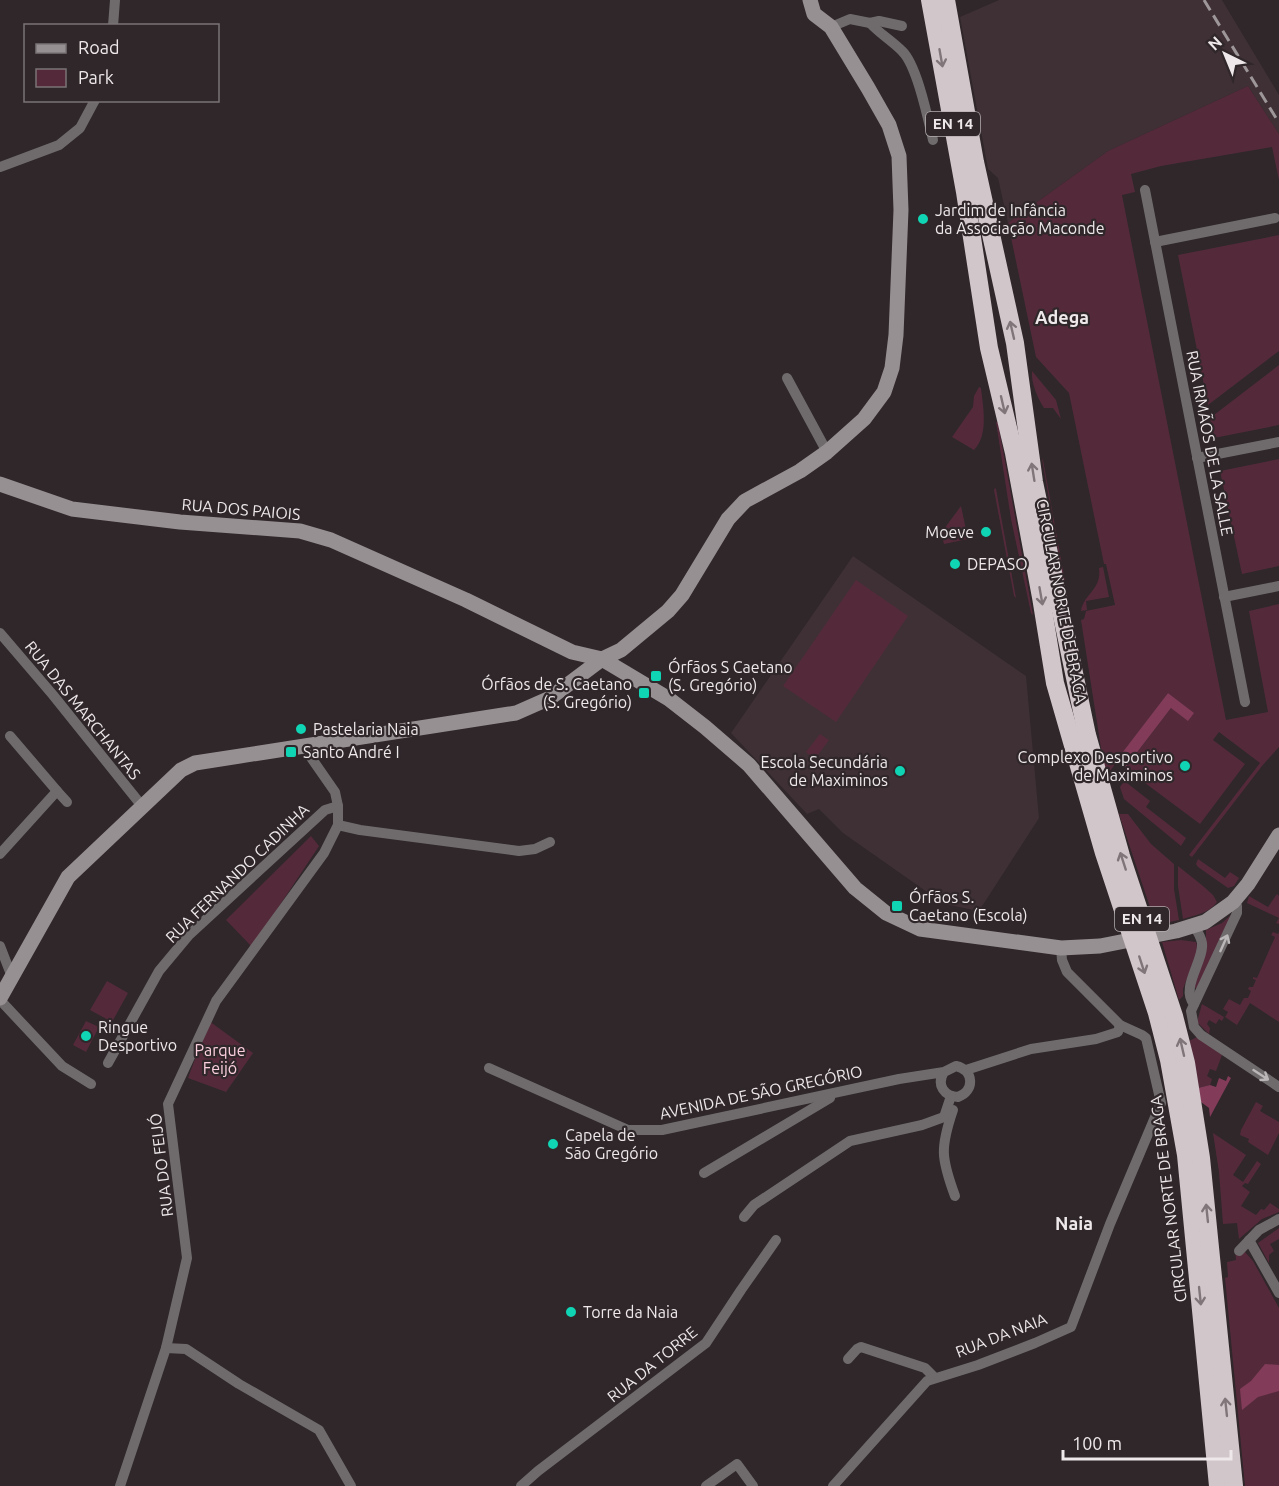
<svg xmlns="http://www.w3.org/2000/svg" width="1279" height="1486" viewBox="0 0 1279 1486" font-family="Ubuntu,sans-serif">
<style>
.built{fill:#3f3035}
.green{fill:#542a3b}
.forest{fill:#823b58}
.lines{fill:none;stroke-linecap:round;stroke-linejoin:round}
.street{stroke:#6f6b6c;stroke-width:10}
.secondary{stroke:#979092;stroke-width:15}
.highway{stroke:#d1c6ca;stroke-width:18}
.rail{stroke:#9e9799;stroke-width:3;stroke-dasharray:12 6;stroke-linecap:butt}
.oneway{stroke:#80767a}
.oneway2{stroke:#bbb6b8}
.poi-dot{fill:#10d5b4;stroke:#2f272a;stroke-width:2}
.labels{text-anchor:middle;stroke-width:4.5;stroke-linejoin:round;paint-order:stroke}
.shield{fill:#2f272a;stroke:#b5aeb0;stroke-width:1.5}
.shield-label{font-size:15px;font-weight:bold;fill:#eee8ea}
.poi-label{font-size:16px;fill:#eee8ea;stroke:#2f272a;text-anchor:start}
.street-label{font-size:16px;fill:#eee8ea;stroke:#2f272a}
.park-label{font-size:16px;fill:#fbcfde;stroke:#2f272a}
.neighbourhood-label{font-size:18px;font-weight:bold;fill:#eee8ea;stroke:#2f272a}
</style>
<rect width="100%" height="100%" fill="#2f272a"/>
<g class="built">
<polygon points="999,0 1222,0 1279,95 1279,134 1248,86 1108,151 1008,223 998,178 988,169 960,17"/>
<polygon points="853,556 1026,676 1039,818 979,911 944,904 843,833 819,809 807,814 731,733"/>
</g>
<g class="green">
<polygon points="1248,86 1279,134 1279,180 1272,147 1161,166 1131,174 1135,192 1122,195 1226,720 1268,712 1249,611 1279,604 1279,747 1262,766 1192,857 1189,855 1260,763 1219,732 1213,740 1245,764 1200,824 1125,768 1171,708 1193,713 1168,693 1107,775 1103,761 1081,620 1084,619 1086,611 1115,605 1106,564 1104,564 1069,393 1036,357 1008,223 1108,151"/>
<polygon points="1279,235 1279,351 1208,405 1178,255"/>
<polygon points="1279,365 1279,425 1214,438 1210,418"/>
<path d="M 1032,371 L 1056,400 L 1061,419 L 1053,408 L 1044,408 C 1037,397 1031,383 1032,371 Z"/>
<path d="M 979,387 L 981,388 C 983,407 989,435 974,450 L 952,437 L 973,407 L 974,396 Z"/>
<polygon points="996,422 998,423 1033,615 1031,613 1011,519"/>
<polygon points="1042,459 1043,460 1065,581 1063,579"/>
<polygon points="1279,459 1279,566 1242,574 1220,471"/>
<polygon points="995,488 996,489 1016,598 1014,596 994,490"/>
<polygon points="961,506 968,539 944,544 941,533"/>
<path d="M 1103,567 L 1109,597 L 1086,601 L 1087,610 L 1081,611 C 1084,593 1102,590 1099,568 Z"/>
<polygon points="856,580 908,616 836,722 783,686"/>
<polygon points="820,734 829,740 815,759 806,752"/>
<polygon points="1123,783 1127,783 1150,801 1146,807 1186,838 1181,846 1124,799 1120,787"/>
<polygon points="1119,814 1128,814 1151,844 1174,864 1174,889 1179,920 1156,925"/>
<polygon points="311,836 319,846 252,947 226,920"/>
<polygon points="1198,859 1225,878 1230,872 1239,878 1234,886 1228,888 1198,867 1196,864"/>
<path d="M 1178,866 L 1203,886 L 1213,895 L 1217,902 C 1209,913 1196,915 1183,919 L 1178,886 Z"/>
<polygon points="1277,894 1279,896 1279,924 1276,923 1279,918 1247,903 1249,896 1268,907"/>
<polygon points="1231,915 1198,989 1194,987 1206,941 1206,930 1222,923"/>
<polygon points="1273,932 1278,934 1279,932 1279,1022 1250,1003 1237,1025 1225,1017 1228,1012 1223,1009 1229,999 1240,1005 1244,998 1248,998 1251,991 1248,989 1249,987 1253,987 1256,980 1253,979 1253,977 1257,978 1275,937 1271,935"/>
<polygon points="1181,940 1196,942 1198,950 1183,989 1183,996 1179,1000 1162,942"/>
<polygon points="107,981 128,993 112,1022 90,1010"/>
<polygon points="1202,1004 1224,1017 1222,1021 1219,1019 1216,1024 1209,1020 1207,1024 1210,1028 1209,1034 1197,1022"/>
<polygon points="86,1021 99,1027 86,1052 73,1045"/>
<polygon points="209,1021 253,1053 226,1092 188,1078"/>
<polygon points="1197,1037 1222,1055 1216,1071 1210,1069 1207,1076 1212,1079 1210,1085 1198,1088 1189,1041"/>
<polygon points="1256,1102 1263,1106 1260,1111 1279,1122 1279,1133 1268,1155 1248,1142 1249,1139 1240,1135 1241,1130"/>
<polygon points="1213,1133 1246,1155 1233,1175 1243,1182 1257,1161 1261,1164 1248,1184 1245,1183 1242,1186 1250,1192 1241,1206 1256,1215 1261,1209 1264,1210 1270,1203 1279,1209 1279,1212 1262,1219 1239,1239 1237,1223 1223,1224 1219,1172"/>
<polygon points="1279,1228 1279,1239 1270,1244 1274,1251 1269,1255 1269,1263 1258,1243"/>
<polygon points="1235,1248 1245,1252 1253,1261 1279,1308 1279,1486 1245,1486 1225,1278 1228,1277 1227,1262 1236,1260"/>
</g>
<g class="forest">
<polygon points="1168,693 1194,713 1188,721 1171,708 1125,768 1116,761"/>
<polygon points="1228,1076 1231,1078 1210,1117 1209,1108 1201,1102 1198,1088 1210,1085 1216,1087 1219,1078 1226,1081"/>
<polygon points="1265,1364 1279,1365 1279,1391 1258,1397 1242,1410 1240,1389 1251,1381"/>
</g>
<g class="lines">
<g class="street">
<path d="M 870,23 C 880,34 891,40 902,51 C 917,65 928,119 933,140"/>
<polyline points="113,26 115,0"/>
<polyline points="831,27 850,19 870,23 879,21 902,26"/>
<polyline points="0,167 59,145 80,128 95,100"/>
<polyline points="1145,190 1245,702"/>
<polyline points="1155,242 1275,218"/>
<polyline points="787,378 827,452"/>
<polyline points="1197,458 1279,442"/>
<polyline points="1224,597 1279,586"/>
<polyline points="0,633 53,695 142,806"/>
<polyline points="57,791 67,802"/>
<polyline points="338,825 360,830 519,851 535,849 550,842"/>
<polyline points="0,854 57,791 10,736"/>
<polyline points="1233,902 1237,906 1237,913 1191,1011 1194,1027 1201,1035 1279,1087"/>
<path d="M 1194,926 C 1198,932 1201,937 1202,943 C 1204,961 1180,988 1194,1004"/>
<polyline points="0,946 12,977"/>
<polyline points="0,1000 62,1066 91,1084"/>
<polyline points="108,1063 159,971 189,935 325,810 338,806"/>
<path d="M 489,1068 L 628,1130 L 662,1130 L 899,1079 L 944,1072 L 956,1066 C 974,1070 975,1091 958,1097 C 944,1096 936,1085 944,1072"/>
<polyline points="966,1070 1031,1049 1096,1039 1118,1032 1120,1025"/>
<path d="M 953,1110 C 940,1148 941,1158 955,1196"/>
<polyline points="704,1173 830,1098"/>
<polyline points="744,1217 754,1205 850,1141 922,1125 944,1117 951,1096"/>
<polyline points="1249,1240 1279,1293"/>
<polyline points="1239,1251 1259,1230 1279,1219"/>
<polyline points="166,1348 186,1349 239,1384 319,1430 351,1486"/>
<polyline points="848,1359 857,1349 861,1347 925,1368 935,1378"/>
<polyline points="120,1486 166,1348 187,1258 168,1104 216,1001 324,853 338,825 338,806 335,792 303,746"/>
<polyline points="521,1486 538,1471 706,1343 741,1290 776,1240"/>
<polyline points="706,1486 737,1464 753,1486"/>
<polyline points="833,1486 927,1381 978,1365 1035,1343 1071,1327 1110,1224 1161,1103 1146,1038 1142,1035 1120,1025 1067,972 1062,960 1061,948"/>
</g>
<g class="secondary">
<polyline points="0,484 72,509 180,522 300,531 331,540 466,600 572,652 602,659 669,699 705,727 749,765 855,888 886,913 920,929 1061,948 1100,946 1176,931 1205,922 1233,902 1248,884 1279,835"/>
<polyline points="0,998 68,877 181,770 195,763 516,713 550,698 602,659 621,650 668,611 682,595 728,519 745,501 800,471 827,452 864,419 884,392 892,368 896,335 901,210 899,156 889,125 868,88 831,27 814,14 810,0"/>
</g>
<g class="highway">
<polyline points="930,0 965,192 989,348 1014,453 1041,597 1055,683 1104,853 1157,1013 1169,1060 1186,1155 1218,1486"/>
<polyline points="946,0 975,162 1015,343 1034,482 1087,735 1121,856 1174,1016 1186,1063 1201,1158 1234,1486"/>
</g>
<polyline class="rail" points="1204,0 1279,123"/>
</g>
<defs><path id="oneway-shaft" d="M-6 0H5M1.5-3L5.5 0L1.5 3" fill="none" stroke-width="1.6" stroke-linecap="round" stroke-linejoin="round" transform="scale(1.5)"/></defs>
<g class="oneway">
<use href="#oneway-shaft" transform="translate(941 58) rotate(80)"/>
<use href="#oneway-shaft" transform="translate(1012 330) rotate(-103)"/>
<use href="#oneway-shaft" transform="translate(1003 405) rotate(77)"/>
<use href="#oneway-shaft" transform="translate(1033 472) rotate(-99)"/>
<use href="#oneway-shaft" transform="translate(1041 596) rotate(80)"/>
<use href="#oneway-shaft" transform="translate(1123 861) rotate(-108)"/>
<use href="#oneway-shaft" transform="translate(1142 965) rotate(72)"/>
<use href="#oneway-shaft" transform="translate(1182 1047) rotate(-103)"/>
<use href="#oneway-shaft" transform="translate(1207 1213) rotate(-96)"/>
<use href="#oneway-shaft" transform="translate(1200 1296) rotate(84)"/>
<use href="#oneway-shaft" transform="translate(1226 1407) rotate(-96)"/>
</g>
<g class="oneway2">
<use href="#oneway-shaft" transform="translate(1224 943) rotate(-66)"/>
<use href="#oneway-shaft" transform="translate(1261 1075) rotate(33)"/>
</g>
<g class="poi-dot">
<circle cx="923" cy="219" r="6"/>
<circle cx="986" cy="532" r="6"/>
<circle cx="955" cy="564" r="6"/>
<rect x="650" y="670" width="12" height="12" rx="3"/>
<rect x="638" y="687" width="12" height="12" rx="3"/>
<circle cx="301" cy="729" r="6"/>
<rect x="285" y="746" width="12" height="12" rx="3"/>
<circle cx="1185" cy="766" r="6"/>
<circle cx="900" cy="771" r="6"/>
<rect x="891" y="900" width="12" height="12" rx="3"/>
<circle cx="86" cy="1036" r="6"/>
<circle cx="553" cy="1144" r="6"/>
<circle cx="571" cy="1312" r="6"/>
</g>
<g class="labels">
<g class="shield">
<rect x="926" y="112" width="54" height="24" rx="4.5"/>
<rect x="1115" y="907" width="54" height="24" rx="4.5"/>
</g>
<g class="shield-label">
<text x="953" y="129">EN 14</text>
<text x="1142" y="924">EN 14</text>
</g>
<g class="poi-label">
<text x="935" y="216">Jardim de Infância<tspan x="935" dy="18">da Associação Maconde</tspan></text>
<text x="974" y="538" text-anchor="end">Moeve</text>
<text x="967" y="570">DEPASO</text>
<text x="668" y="673">Órfãos S Caetano<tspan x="668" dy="18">(S. Gregório)</tspan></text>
<text x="632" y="690" text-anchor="end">Órfãos de S. Caetano<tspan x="632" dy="18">(S. Gregório)</tspan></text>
<text x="313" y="735">Pastelaria Naia</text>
<text x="303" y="758">Santo André I</text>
<text x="1173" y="763" text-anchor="end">Complexo Desportivo<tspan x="1173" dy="18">de Maximinos</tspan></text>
<text x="888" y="768" text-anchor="end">Escola Secundária<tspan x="888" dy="18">de Maximinos</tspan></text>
<text x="909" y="903">Órfãos S.<tspan x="909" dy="18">Caetano (Escola)</tspan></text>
<text x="98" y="1033">Ringue<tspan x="98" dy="18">Desportivo</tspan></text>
<text x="565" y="1141">Capela de<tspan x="565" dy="18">São Gregório</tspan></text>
<text x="583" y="1318">Torre da Naia</text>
</g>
<g class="street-label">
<text transform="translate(1210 443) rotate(79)" y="6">RUA IRMÃOS DE LA SALLE</text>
<text transform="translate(241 509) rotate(5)" y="6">RUA DOS PAIOIS</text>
<text transform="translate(1062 601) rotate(79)" y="6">CIRCULAR NORTE DE BRAGA</text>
<text transform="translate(83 710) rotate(51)" y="6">RUA DAS MARCHANTAS</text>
<text transform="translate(237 873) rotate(-44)" y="6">RUA FERNANDO CADINHA</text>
<text transform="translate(761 1092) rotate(-12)" y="6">AVENIDA DE SÃO GREGÓRIO</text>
<text transform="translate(161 1165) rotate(-97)" y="6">RUA DO FEIJÓ</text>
<text transform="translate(1168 1199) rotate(-97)" y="6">CIRCULAR NORTE DE BRAGA</text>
<text transform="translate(1001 1335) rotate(-21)" y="6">RUA DA NAIA</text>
<text transform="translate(652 1364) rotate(-39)" y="6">RUA DA TORRE</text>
</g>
<g class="park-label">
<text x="220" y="1056">Parque<tspan x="220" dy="18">Feijó</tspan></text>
</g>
<g class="neighbourhood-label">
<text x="1062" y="324">Adega</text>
<text x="1074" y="1230">Naia</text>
</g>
</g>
<rect x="24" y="24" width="195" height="78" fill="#2f272a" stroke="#7b7477" stroke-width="1.5"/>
<rect x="36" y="44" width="30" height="9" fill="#979092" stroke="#7b7477" stroke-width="1.5"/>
<text x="78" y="54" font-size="18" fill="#eee8ea">Road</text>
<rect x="36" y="69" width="30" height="18" fill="#542a3b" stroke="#7b7477" stroke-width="1.5"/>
<text x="78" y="84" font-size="18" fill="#eee8ea">Park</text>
<g transform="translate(1225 54) rotate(317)" stroke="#2f272a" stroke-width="4.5" paint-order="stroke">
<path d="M0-4.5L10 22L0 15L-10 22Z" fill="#eee8ea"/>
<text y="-9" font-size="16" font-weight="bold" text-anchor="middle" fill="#eee8ea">N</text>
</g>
<path d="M1063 1450v9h168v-9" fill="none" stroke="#eee8ea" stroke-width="3"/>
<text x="1072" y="1450" font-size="18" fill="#eee8ea" stroke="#2f272a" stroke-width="4.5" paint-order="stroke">100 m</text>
</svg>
